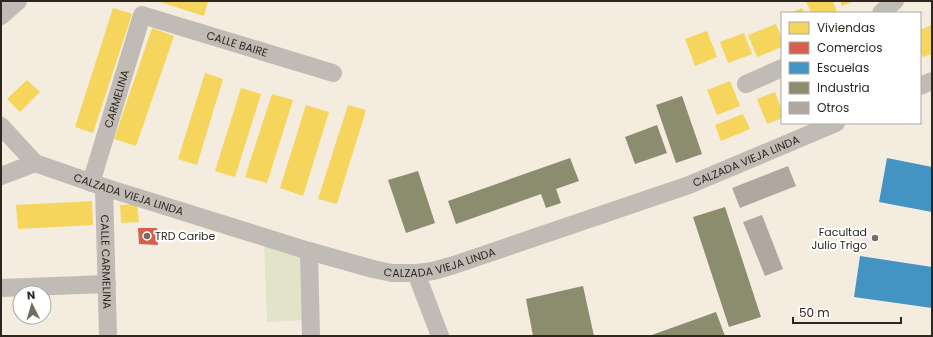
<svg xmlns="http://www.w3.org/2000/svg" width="933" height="337" viewBox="0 0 933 337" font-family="Poppins,sans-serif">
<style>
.green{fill:#e1e4c8}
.homes{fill:#f6d55c}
.shops{fill:#d6604d}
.schools{fill:#4393c3}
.industry{fill:#8c8c6e}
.building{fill:#afa7a0}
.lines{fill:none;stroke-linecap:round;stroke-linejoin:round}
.minor{stroke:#c1bbb6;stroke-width:18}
.poi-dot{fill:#736c62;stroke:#fff;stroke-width:1.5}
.labels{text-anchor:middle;stroke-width:4;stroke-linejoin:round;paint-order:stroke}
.street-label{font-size:11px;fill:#2d271f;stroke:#fff}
.poi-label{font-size:11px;fill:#2d271f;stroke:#fff;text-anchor:end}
</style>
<rect width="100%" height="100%" fill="#f4ecdf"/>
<polygon class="green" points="264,243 303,253 305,320 267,322"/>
<g class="homes">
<polygon points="157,1 208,1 204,16"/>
<polygon points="806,1 833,1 837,12 811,13"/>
<polygon points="840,1 855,1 842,6"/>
<polygon points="113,8 132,14 93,133 75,127"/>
<polygon points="802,8 804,13 790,13"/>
<polygon points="776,24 782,39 782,47 757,57 748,35"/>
<polygon points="932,25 932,54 923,57 920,50 920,30"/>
<polygon points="152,28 174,36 136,146 114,139"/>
<polygon points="707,31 717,57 695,66 685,39"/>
<polygon points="744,33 752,54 728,63 720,42"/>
<polygon points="205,73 223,79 197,165 178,159"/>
<polygon points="27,80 40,92 20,112 7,99"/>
<polygon points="730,81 740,106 717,115 707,90"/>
<polygon points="241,88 261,94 235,177 215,171"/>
<polygon points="775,92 782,111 782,118 767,124 757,99"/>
<polygon points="272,94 293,100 267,183 245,177"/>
<polygon points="306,105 329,112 303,196 280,188"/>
<polygon points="348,105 366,110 337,204 318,199"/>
<polygon points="743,114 750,129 721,141 715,125"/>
<polygon points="92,201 93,225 18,229 16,205"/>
<polygon points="137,204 139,222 121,223 120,205"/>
</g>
<polygon class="shops" points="138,228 157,228 158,245 139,244"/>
<g class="schools">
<polygon points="887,158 932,167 932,212 879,202"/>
<polygon points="860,256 932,267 932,308 854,297"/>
</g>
<g class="industry">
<polygon points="682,96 702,154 676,163 656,105"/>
<polygon points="657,125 667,153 635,164 625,137"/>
<polygon points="570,158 579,181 556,189 561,203 546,208 541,194 456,224 448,201"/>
<polygon points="418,171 435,223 406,233 388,180"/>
<polygon points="725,207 761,317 729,327 693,217"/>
<polygon points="583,286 594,336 533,336 526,299"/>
<polygon points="716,312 725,336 649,336"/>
</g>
<g class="building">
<polygon points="788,166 796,186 740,208 732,188"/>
<polygon points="762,215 783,269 765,276 743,222"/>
</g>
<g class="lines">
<g class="minor">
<polyline points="881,13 895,1"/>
<polyline points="1,16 18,1"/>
<polyline points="746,84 782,68"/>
<polyline points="920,86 932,81"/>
<path id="s1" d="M 1,126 L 35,163 L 104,187 L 309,251 L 373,269 L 392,273 L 416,273 L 433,271 L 454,265 L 689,185 L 836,123"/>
<polyline points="1,176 35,163"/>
<path id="s2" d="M 91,183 L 142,15 L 333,73"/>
<path id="s3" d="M 104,187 L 108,336"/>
<polyline points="309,251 311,336"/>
<polyline points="416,273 440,336"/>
<polyline points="1,288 107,284"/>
</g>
</g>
<g class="poi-dot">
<circle cx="147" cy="236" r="4"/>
<circle cx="875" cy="238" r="4"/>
</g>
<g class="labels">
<g class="street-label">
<text dy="4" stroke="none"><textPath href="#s2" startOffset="275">CALLE BAIRE</textPath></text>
<text dy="4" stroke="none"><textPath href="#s2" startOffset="88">CARMELINA</textPath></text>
<text dy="4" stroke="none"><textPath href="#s1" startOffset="797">CALZADA VIEJA LINDA</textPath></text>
<text dy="4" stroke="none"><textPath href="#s1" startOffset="149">CALZADA VIEJA LINDA</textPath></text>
<text dy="4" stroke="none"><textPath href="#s1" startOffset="473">CALZADA VIEJA LINDA</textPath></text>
<text dy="4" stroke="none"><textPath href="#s3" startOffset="75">CALLE CARMELINA</textPath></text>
</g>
<g class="poi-label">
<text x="867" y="236">Facultad<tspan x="867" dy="13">Julio Trigo</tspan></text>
<text x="155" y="240" text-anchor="start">TRD Caribe</text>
</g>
</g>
<rect width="933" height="337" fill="none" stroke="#2d271f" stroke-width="4"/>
<rect x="781" y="12" width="140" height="112" fill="#ffffff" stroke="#aba9a5"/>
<rect x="789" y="22" width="20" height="12" fill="#f6d55c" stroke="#aba9a5"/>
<text x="817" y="32" font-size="12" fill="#2d271f">Viviendas</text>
<rect x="789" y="42" width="20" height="12" fill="#d6604d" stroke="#aba9a5"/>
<text x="817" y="52" font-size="12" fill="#2d271f">Comercios</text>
<rect x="789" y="62" width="20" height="12" fill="#4393c3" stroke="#aba9a5"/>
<text x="817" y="72" font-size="12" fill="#2d271f">Escuelas</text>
<rect x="789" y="82" width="20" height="12" fill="#8c8c6e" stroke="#aba9a5"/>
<text x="817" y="92" font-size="12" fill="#2d271f">Industria</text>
<rect x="789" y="102" width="20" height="12" fill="#afa7a0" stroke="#aba9a5"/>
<text x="817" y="112" font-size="12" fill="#2d271f">Otros</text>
<g transform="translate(32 305) rotate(355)"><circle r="19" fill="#ffffff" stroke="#aba9a5"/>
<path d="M0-3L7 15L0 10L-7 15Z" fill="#736c62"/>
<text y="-6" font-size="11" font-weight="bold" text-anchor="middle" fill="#2d271f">N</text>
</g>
<path d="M793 317v6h108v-6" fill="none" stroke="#2d271f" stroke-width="2"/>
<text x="799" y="317" font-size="12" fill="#2d271f" stroke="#ffffff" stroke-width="3" paint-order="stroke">50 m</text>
</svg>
